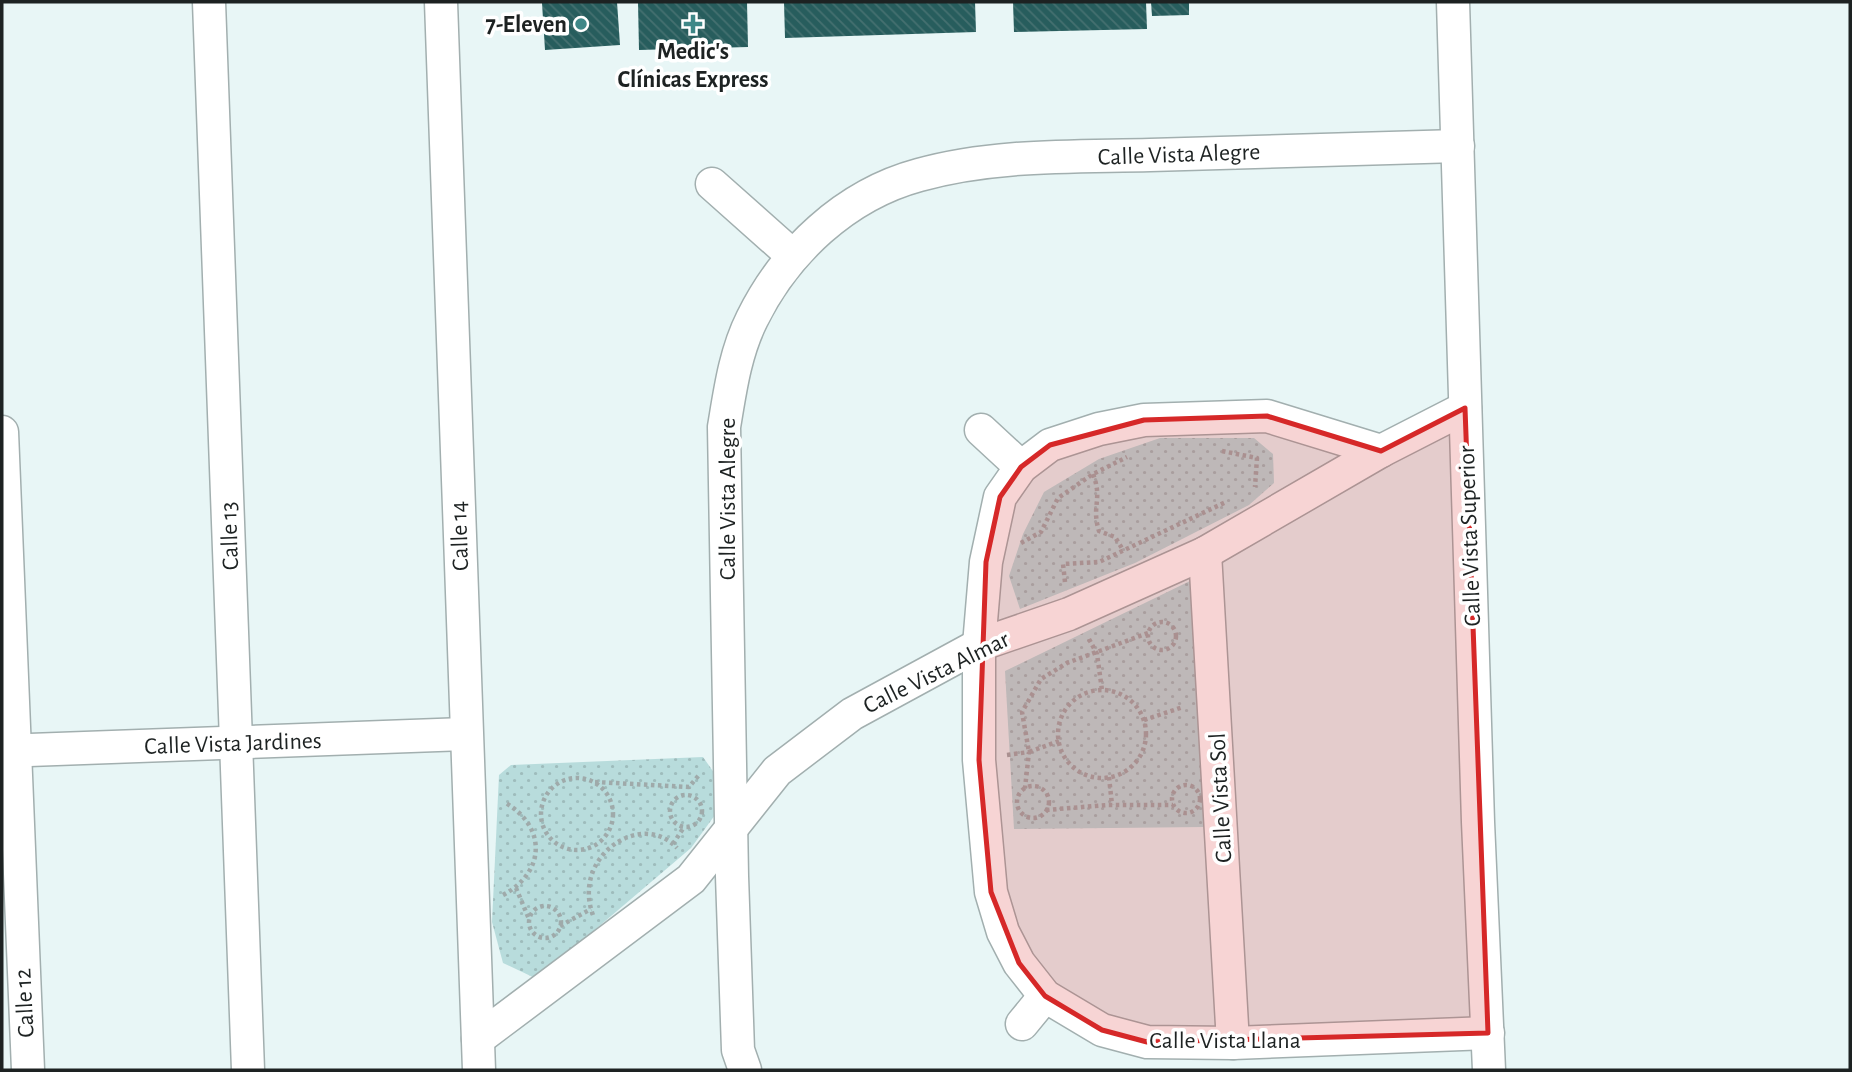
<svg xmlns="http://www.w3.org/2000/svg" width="1852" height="1072" viewBox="0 0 1852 1072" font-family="'Alegreya Sans',sans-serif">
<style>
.park{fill:url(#park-dots)}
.building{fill:url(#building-back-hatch)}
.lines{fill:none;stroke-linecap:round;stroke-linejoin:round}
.minor-casing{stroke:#a2afaf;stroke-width:35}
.path{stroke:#9faaaa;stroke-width:4.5;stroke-dasharray:3.5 3.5;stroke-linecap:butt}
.minor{stroke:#fff;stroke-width:32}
.marked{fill:#d62828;fill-opacity:0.2;stroke:#d62828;stroke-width:5;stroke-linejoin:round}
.poi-dot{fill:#3e8787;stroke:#fff;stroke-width:2.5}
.labels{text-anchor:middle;stroke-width:7;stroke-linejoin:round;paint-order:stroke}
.poi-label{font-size:24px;font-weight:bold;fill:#1d2222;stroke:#fff;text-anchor:end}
.street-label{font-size:24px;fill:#1d2222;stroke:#fff}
</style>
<defs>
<pattern id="park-dots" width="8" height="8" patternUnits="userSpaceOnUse" patternTransform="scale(1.75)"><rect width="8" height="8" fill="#b8dcdc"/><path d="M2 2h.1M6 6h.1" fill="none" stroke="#9ebcbc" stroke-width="1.8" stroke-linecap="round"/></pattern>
<pattern id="building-back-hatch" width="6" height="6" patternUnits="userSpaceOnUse" patternTransform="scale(1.75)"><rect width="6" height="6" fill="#275d5d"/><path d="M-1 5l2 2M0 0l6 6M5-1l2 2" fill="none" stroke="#457070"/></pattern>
</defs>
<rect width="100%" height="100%" fill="#e8f6f6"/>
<g class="park">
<polygon points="1160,438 1254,438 1273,454 1274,483 1249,505 1135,563 1020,609 1009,576 1023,534 1044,492 1099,459"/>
<polygon points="1192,580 1206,827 1014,829 1005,671"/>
<polygon points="703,757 717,777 715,815 691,848 537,979 503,963 492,922 499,775 511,765"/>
</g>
<g class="building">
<polygon points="617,2 620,45 545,50 542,3"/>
<polygon points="638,2 747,2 748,47 639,50"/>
<polygon points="784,2 975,2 976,32 785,38"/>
<polygon points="1013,2 1146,2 1147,29 1014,32"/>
<polygon points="1151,2 1189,2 1189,15 1152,16"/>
</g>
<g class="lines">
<defs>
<g id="minor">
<polyline points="209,2 248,1070"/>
<polyline points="441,2 479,1070"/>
<polyline points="1453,2 1478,822 1489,1070"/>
<polyline points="712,184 793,256"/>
<polyline points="981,430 1021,467"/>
<polyline points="2,432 28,1070"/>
<polyline points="1381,451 1267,416 1144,420 1099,429 1050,445 1021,467 1000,497 986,562 979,645 979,760 991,892 1003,932 1019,963 1045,996 1102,1030 1147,1042 1233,1043 1488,1033"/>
<polyline points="1205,553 1233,1043"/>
<polyline points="2,751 465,734"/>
<polyline points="1022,1024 1045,996"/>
<polyline points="478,1039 691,879 777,771 852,714 979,645 1069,614 1205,553 1381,451 1465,408"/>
<path d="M 745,1070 L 738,1050 L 732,876 L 724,427 C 730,391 735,353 752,319 C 785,252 845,195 919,175 C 994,154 1074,157 1150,155 C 1253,152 1355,149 1458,146"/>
</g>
</defs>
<use href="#minor" class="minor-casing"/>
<g class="path">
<polyline points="1222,451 1257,458 1255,487"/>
<path d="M 1093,474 C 1103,500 1091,506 1099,531 L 1115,537 L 1123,550"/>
<polyline points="1021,543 1041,532 1058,498 1093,474 1127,457"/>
<polyline points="1065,582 1063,564 1099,562 1226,502"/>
<circle cx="1162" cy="636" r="14"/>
<polyline points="1089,639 1097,654 1102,690"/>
<circle cx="1102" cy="734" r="44"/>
<polyline points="1144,720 1183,707"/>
<polyline points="1059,741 1029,752 1022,712 1041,679 1067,663 1148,633"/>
<polyline points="1007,755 1029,752 1025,788"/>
<polyline points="1109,777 1112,805"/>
<circle cx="577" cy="814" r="36"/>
<polyline points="595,782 689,787 699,775"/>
<circle cx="1186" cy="799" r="14"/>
<circle cx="1033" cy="802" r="16"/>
<circle cx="686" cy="811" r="16"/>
<polyline points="1046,810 1107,805 1173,805"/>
<polyline points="673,844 684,827"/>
<polyline points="516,888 529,919"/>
<path d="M 503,895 C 546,872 547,826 504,802"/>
<circle cx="545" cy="922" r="16"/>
<path d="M 593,915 C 571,857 641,809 677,848"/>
<polyline points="560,926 591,909"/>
</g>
<use href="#minor" class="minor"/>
</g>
<path class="marked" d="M 1465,408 L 1488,1033 L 1147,1042 L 1102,1030 L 1045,996 L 1019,963 L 991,892 L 979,760 L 986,562 L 1000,497 L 1021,467 L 1050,445 L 1144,420 L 1267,416 L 1381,451 Z"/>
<g class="poi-dot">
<circle cx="581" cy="24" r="7"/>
<path d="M689.5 13.5h7v7h7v7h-7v7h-7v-7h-7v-7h7z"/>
</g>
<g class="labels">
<g class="poi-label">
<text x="567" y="32">7-Eleven</text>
<text x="693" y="59" text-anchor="middle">Medic's<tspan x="693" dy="28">Clínicas Express</tspan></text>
</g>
<g class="street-label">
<text transform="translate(1179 154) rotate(-2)" y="8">Calle Vista Alegre</text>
<text transform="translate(727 499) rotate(-90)" y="8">Calle Vista Alegre</text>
<text transform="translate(229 536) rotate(-92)" y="8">Calle 13</text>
<text transform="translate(459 536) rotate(-92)" y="8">Calle 14</text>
<text transform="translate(1469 536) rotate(-92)" y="8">Calle Vista Superior</text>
<text transform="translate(936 672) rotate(-26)" y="8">Calle Vista Almar</text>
<text transform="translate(233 743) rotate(-2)" y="8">Calle Vista Jardines</text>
<text transform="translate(1220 798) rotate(-93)" y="8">Calle Vista Sol</text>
<text transform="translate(24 1003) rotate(-93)" y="8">Calle 12</text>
<text x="1225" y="1048">Calle Vista Llana</text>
</g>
</g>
<rect width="1852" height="1072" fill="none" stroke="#1d2222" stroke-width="7"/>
</svg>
